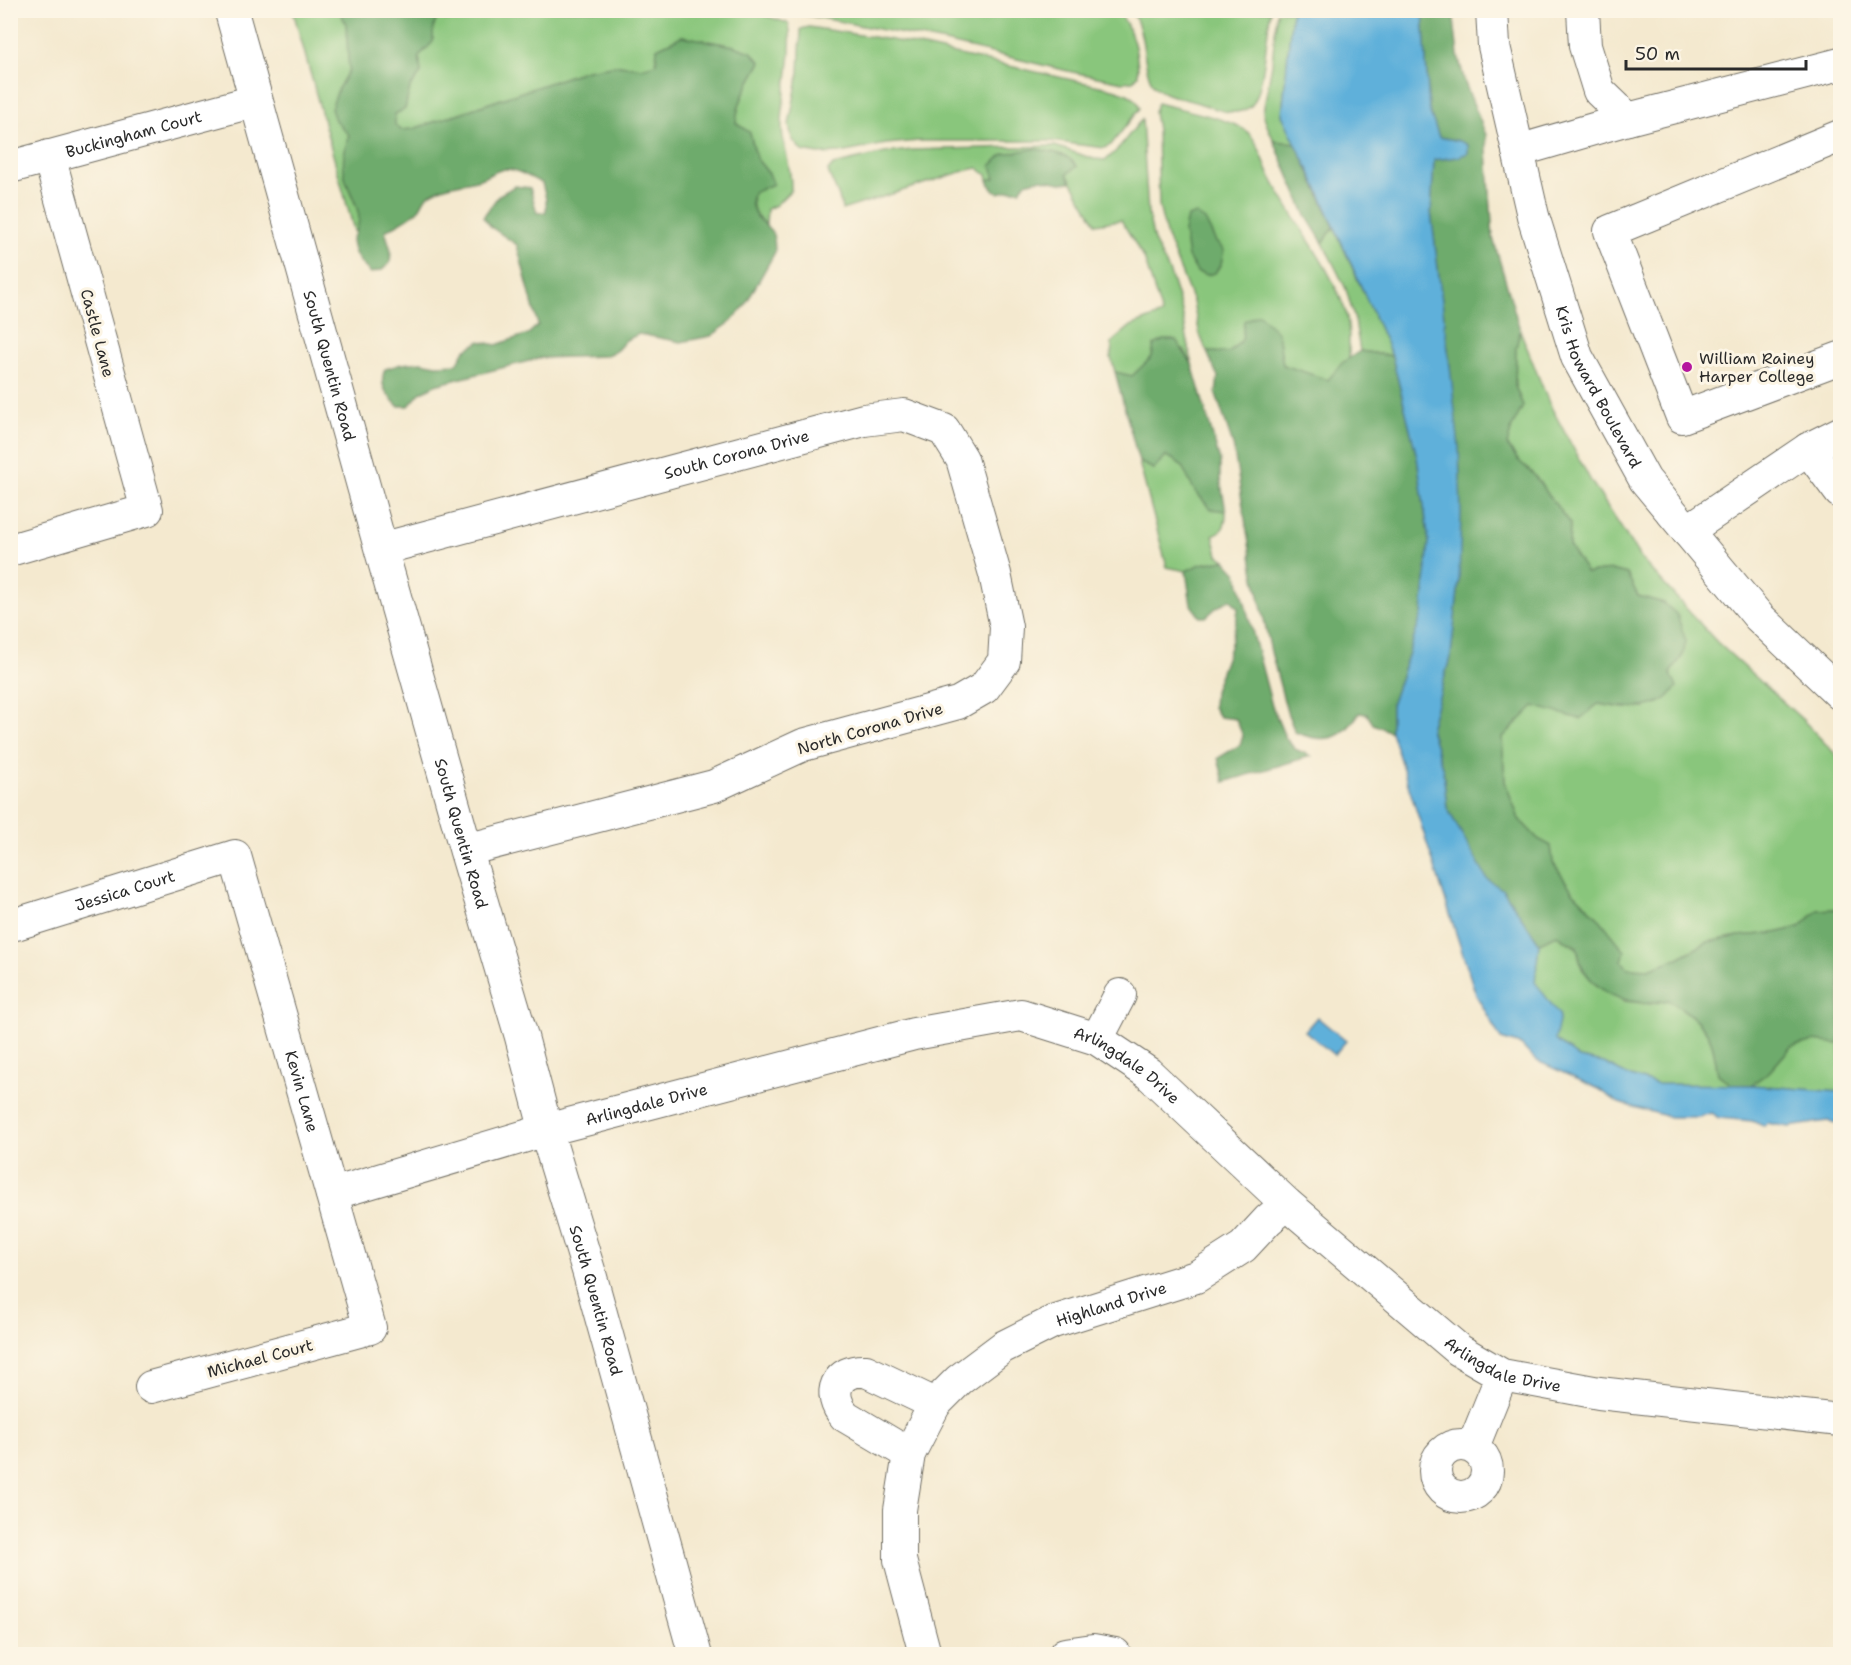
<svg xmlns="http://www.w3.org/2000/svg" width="1851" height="1665" viewBox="0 0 1851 1665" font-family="'Shantell Sans',sans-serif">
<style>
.green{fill:#89c67c;stroke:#5a7854;stroke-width:1.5}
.forest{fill:#6eab6c;stroke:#4c6b4c;stroke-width:1.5}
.water{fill:#5fb0da;stroke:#456e82;stroke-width:1.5}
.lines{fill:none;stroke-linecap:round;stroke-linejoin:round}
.minor-casing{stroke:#716e64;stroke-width:34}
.major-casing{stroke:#716e64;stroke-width:35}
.minor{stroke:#fff;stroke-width:32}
.major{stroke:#fff;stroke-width:33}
.poi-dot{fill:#b5179e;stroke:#fcf5e5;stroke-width:2}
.labels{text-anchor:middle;stroke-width:6;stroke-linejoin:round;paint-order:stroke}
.street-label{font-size:16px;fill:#2b2b2b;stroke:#fcf5e5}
.poi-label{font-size:16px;fill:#2b2b2b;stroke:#fcf5e5;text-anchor:start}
</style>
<rect width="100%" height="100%" fill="#fcf5e5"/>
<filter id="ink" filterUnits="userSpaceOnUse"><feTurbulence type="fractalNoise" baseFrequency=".0167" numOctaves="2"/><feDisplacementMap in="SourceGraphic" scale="12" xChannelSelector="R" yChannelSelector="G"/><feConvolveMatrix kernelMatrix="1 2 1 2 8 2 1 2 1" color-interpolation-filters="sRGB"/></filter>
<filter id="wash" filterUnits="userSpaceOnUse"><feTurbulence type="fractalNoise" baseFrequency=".008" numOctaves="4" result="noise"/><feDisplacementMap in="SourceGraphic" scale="24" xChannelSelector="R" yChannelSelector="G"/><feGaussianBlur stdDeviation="1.35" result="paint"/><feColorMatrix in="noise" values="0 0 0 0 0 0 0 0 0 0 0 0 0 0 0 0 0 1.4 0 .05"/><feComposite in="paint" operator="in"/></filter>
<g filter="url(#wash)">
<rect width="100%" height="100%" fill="#f4e9cf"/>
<g class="green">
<path d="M 462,10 L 748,10 L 788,23 C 792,32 790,42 790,51 C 789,77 781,104 782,130 C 784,152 792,168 791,190 L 776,205 L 767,209 L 766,224 C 754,216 751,208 753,193 L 773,183 L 769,174 L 756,158 L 750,133 L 736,123 C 737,101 750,81 761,62 L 751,52 L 734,46 L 682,36 L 657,48 L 656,64 L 642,68 L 619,65 L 587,70 L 413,129 L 401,130 L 395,125 L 395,114 L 405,109 L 410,87 L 421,73 L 419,56 L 432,42 C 433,30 433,22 441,12 Z"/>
<path d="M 293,11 L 339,11 L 346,23 L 349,70 L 338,89 L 335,120 L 349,135 C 344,152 343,159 345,176 C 348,195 368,216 355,234 Z"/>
<path d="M 785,11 L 1118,11 C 1132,29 1138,52 1138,75 L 1133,81 L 1123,82 L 1072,72 L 945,42 Z"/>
<path d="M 1131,11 L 1271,11 C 1266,32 1265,89 1252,105 C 1247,110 1238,113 1231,112 C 1220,112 1206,105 1195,102 C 1182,98 1157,95 1151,81 C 1141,59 1147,34 1131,11 Z"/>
<polygon points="1277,11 1292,11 1282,115 1296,143 1274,141 1266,123 1263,112 1272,64"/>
<path d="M 809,27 L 892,40 L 1113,89 C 1125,93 1136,95 1140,108 L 1111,145 L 1104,148 L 1050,141 L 919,141 L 886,144 L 840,153 L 819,154 L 802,151 L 792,139 L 789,125 L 799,73 L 801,29 Z"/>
<path d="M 1157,103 C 1179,109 1228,118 1245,130 C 1259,140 1263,162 1271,177 C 1294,223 1330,264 1346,313 C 1350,327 1349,344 1349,359 L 1328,380 L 1283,365 L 1278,333 L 1242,340 L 1229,353 L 1207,352 L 1200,335 L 1193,302 L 1166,234 L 1159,206 L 1157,130 L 1154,112 Z"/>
<path d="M 1142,119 L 1148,213 L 1154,241 L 1170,273 L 1182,311 L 1192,364 L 1184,350 L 1154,345 L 1152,357 L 1132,376 L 1115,372 L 1111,358 L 1112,342 L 1131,326 L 1162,314 L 1144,258 L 1121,220 L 1096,224 L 1067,174 L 1077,166 L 1062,155 L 1034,149 L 995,179 L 988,180 L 987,175 L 978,168 L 967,170 L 842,210 C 841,195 832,184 828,171 L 833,165 L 885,153 L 912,150 L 1055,146 L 1094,159 L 1106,160 L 1116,151 Z"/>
<polygon points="1334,227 1392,356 1360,351 1355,321 1346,289 1323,243"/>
<polygon points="1520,330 1549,403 1591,481 1642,560 1717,642 1803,720 1840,759 1840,911 1836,909 1818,910 1800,927 1776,933 1739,936 1708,942 1678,958 1649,969 1628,968 1621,961 1624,951 1597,916 1573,892 1553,863 1551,846 1538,839 1519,819 1505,782 1502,738 1534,705 1580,719 1598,704 1622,708 1645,708 1683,655 1664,603 1638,596 1627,574 1611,570 1587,573 1569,546 1570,524 1534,475 1517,459 1507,445 1512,427 1523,406 1515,386 1516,348"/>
<path d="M 1166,456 C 1188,465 1183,472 1194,489 C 1198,496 1205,502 1210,508 L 1226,511 C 1226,523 1225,531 1213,535 L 1218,555 L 1225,560 L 1202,564 L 1186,571 L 1167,567 L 1139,462 L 1154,469 Z"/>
<path d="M 1557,935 L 1577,948 L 1582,969 L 1595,984 L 1624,1001 L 1651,1004 L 1668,1000 C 1686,1010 1706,1024 1712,1044 C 1715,1054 1716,1064 1718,1074 L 1732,1085 L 1657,1084 L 1627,1075 L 1604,1063 L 1579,1058 L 1555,1040 L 1535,982 L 1539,943 Z"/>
<polygon points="1814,1041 1840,1044 1840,1092 1751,1085 1770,1071 1791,1047"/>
</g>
<g class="forest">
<path d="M 339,11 L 462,11 L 454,18 L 447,20 L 441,12 C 433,22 433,30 433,42 L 419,56 L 421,73 L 410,87 L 405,109 L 395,114 L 395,125 L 401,130 L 413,129 L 587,70 L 619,65 L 642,68 L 656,64 L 657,48 L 682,36 L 734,46 L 751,52 L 761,62 C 750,81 737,101 736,123 L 750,133 L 756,158 L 769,174 L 773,184 L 753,193 L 751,203 L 756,217 L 766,225 L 774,236 L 775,252 L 744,307 L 731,322 L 711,336 L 681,342 L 639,334 L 626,340 L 616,351 L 604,356 L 541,358 L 435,385 L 420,393 L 409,406 L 398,406 C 387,395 378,385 385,369 L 401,364 L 421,362 L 437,365 L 457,364 L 465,350 L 480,341 L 496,345 L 528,334 L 538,325 L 517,245 L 491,227 L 483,217 L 499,195 L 515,186 L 530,188 L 537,213 L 546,212 L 546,199 L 542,183 C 530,178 520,170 507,169 C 495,169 487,178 476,180 C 461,184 441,185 427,196 C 423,200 422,207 417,211 C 408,220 396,225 385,231 L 391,250 L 390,263 L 382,270 L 371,273 C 359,262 353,255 352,239 C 367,215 354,204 346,181 C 341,165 344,151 349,135 L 335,120 L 331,109 L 338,89 L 349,70 L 346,23 Z"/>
<path d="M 1423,11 L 1453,11 L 1458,55 L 1465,83 L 1486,135 L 1493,238 L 1520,330 L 1516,348 L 1515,386 L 1523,406 L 1512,427 L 1507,445 L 1517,459 L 1534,475 L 1570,524 L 1569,546 L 1587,573 L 1611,570 L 1627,574 L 1638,596 L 1664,603 L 1677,615 L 1686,641 L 1683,655 L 1670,673 L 1677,687 C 1673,691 1669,698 1664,700 C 1644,712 1620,707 1598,704 L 1580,719 L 1534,706 L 1502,738 L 1505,782 L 1519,819 L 1538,839 L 1551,846 L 1553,863 L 1573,892 L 1597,916 L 1625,951 L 1622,961 L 1628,968 L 1649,969 L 1678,958 L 1708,942 L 1739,936 L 1776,933 L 1800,927 L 1818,910 L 1836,909 L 1840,911 L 1840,1044 L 1814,1041 L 1791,1047 L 1770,1071 L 1751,1085 L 1732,1085 L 1718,1074 C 1716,1064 1715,1054 1712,1044 C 1706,1024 1686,1010 1668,1000 C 1637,1007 1602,999 1584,970 C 1580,964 1579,955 1577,947 L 1557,935 L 1539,943 L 1503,890 L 1487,880 L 1447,808 L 1443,770 L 1430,729 L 1451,654 L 1459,582 L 1450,366 L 1431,212 L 1434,160 L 1458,157 L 1460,141 L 1439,137 L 1429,110 Z"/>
<polygon points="1274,141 1296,143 1334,227 1323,243 1306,216"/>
<path d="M 1034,149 C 1049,151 1068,153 1077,166 L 1067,174 L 1071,182 L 1060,183 L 1042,179 L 1025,183 L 1020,190 L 1010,190 L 999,193 L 992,189 L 988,180 L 995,178 L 991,166 L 1003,154 Z"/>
<polygon points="1196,214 1205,220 1216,242 1224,250 1221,264 1215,273 1207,275 1197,272 1188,257 1184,231 1187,217"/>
<path d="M 1259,314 L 1278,333 L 1283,365 L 1328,380 L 1342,363 L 1360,351 L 1392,356 L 1417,457 L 1429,542 L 1422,614 L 1391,706 L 1391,732 L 1373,724 L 1367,714 L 1359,713 C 1342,741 1324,744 1295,732 L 1287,712 L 1271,652 L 1253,568 L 1233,445 L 1216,394 L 1218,377 L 1207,352 L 1229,353 L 1242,340 L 1244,321 Z"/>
<path d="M 1164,340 L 1176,340 L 1192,364 L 1220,461 L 1220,479 L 1226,511 L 1210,509 C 1205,502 1199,496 1194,489 C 1183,473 1187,464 1166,456 L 1154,469 L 1139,462 L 1115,372 L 1132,376 L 1152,357 L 1154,345 Z"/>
<polygon points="1225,560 1237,573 1272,706 1285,737 1295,749 1311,756 1224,782 1218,758 1240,745 1243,736 1236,719 1219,717 1213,707 1214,691 1230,647 1237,618 1238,607 1230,599 1216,608 1206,617 1200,617 1191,605 1186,571 1201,564"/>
</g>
<g class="water">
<polygon points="1292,11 1423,11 1429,110 1439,137 1460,141 1468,145 1468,153 1458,157 1434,160 1431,212 1450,366 1459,447 1461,514 1459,582 1451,654 1430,729 1443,770 1447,808 1487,879 1503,890 1539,943 1535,982 1560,1016 1555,1040 1579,1058 1604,1063 1627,1075 1657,1084 1751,1085 1840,1092 1840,1124 1828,1121 1789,1127 1767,1123 1763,1126 1752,1121 1719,1118 1711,1113 1699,1117 1670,1117 1619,1103 1599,1089 1535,1060 1521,1045 1501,1039 1476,995 1391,732 1391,706 1422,614 1429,542 1417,457 1392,356 1317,187 1282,115"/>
<polygon points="1317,1017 1346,1041 1334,1055 1305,1031"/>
</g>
</g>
<g filter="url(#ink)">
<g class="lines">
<defs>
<g id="minor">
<path id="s1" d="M 1492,10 L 1494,46 L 1533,216 L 1577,357 L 1645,480 L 1759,617 L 1840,694"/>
<polyline points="1583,10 1585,46 1599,91 1628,119"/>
<polyline points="1840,136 1610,231 1682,417 1840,358"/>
<polyline points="1518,151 1628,119 1840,64"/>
<path id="s2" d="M 10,167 L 255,101"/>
<polyline points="1808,449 1840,492"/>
<polyline points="1687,531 1808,449 1840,433"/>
<path id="s3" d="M 381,549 L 864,420 L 904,415 L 944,430 L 962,459 L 995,574 L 1006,627 L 1004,661 L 984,688 L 958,703 L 803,745 L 714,786 L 466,850"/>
<polyline points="10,550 147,510 49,156"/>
<path id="s4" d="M 16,924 L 235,856 L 370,1328 L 151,1387"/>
<polyline points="1097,1039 1120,995"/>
<path id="s5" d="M 332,1194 L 546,1130 L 604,1115 L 914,1034 L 1021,1015 L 1097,1039 L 1148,1073 L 1287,1204 L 1459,1350 L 1502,1375 L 1599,1393 L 1840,1420"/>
<circle cx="1461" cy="1471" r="26"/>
<polyline points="1473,1447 1502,1375"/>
<path d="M 909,1454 L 845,1416 C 826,1394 836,1369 866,1371 L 935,1404"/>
<path id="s6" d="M 925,1654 L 900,1560 L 900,1510 L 909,1454 L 935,1404 L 959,1380 L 1003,1347 L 1053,1322 L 1196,1277 L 1243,1247 L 1268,1220 L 1287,1204"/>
<polyline points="1065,1654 1093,1650 1115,1654"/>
</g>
<g id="major">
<path id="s7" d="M 231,10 L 381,549 L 466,850 L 521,1035 L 546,1130 L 589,1272 L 695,1654"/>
</g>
</defs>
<use href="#minor" class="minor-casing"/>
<use href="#major" class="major-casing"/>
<use href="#minor" class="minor"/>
<use href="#major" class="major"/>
</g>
</g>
<circle class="poi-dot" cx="1687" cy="367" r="6"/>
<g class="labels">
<g class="street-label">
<text dy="6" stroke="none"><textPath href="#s2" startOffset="128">Buckingham Court</textPath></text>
<text transform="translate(98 333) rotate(75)" y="6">Castle Lane</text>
<text dy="6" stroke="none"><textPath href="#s7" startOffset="369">South Quentin Road</textPath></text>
<text dy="6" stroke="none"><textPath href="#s1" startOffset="394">Kris Howard Boulevard</textPath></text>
<text dy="6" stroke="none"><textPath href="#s3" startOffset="368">South Corona Drive</textPath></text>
<text transform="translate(870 728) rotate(-16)" y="6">North Corona Drive</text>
<text dy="6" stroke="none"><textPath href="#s7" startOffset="855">South Quentin Road</textPath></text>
<text dy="6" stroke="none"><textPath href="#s4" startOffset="114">Jessica Court</textPath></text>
<text dy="6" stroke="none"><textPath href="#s5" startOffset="831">Arlingdale Drive</textPath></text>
<text dy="6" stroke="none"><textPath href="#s4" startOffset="474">Kevin Lane</textPath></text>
<text dy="6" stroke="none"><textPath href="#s5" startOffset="327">Arlingdale Drive</textPath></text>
<text dy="6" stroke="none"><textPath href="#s7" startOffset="1341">South Quentin Road</textPath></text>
<text dy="6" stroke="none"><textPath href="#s6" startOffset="466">Highland Drive</textPath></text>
<text transform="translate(260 1358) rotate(-15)" y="6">Michael Court</text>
<text dy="6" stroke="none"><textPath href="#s5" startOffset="1317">Arlingdale Drive</textPath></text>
</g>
<g class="poi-label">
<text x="1699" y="364">William Rainey<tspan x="1699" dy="18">Harper College</tspan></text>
</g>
</g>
<rect width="1851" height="1665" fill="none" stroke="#fcf5e5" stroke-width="36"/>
<path d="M1626 60v9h180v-9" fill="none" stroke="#2b2b2b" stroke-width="3"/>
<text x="1635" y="60" font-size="18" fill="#2b2b2b" stroke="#fcf5e5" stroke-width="4.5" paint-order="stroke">50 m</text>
</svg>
